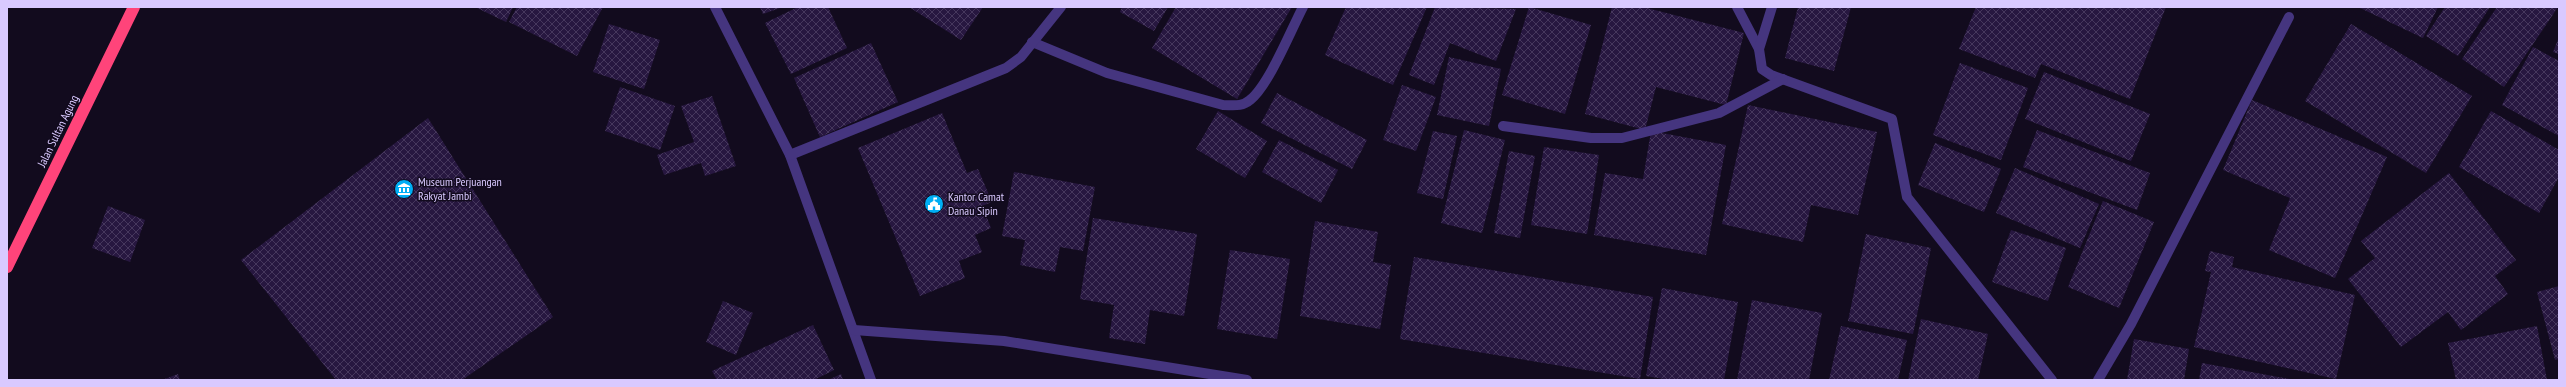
<svg xmlns="http://www.w3.org/2000/svg" width="2566" height="387" viewBox="0 0 2566 387" font-family="'PT Sans Narrow',sans-serif">
<style>
.building{fill:url(#building-cross-hatch)}
.lines{fill:none;stroke-linecap:round;stroke-linejoin:round}
.minor{stroke:#45357f;stroke-width:10}
.highway{stroke:#ff447a;stroke-width:12}
.labels{text-anchor:middle;stroke-width:3;stroke-linejoin:round;paint-order:stroke}
.street-label{font-size:12px;fill:#d9c9ff;stroke:#120b1e}
.poi-label{font-size:12px;fill:#d9c9ff;stroke:#120b1e;text-anchor:start}
</style>
<defs>
<pattern id="building-cross-hatch" width="8" height="8" patternUnits="userSpaceOnUse"><rect width="8" height="8" fill="#271740"/><path d="M0 0l8 8M0 8l8-8" fill="none" stroke="#46375d"/></pattern>
</defs>
<rect width="100%" height="100%" fill="#120b1e"/>
<g class="building">
<polygon points="475,7 513,7 506,22"/>
<polygon points="517,7 603,7 577,56 509,22"/>
<polygon points="760,7 783,7 763,14"/>
<polygon points="798,7 828,7 847,48 791,74 765,23"/>
<polygon points="909,7 983,7 961,40"/>
<polygon points="1122,7 1168,7 1154,31 1120,12"/>
<polygon points="1176,7 1292,7 1237,99 1152,48"/>
<polygon points="1346,7 1427,7 1393,85 1325,55"/>
<polygon points="1435,7 1516,9 1496,61 1450,43 1434,85 1409,75"/>
<polygon points="1529,7 1591,25 1565,114 1502,95"/>
<polygon points="1612,7 1643,7 1744,33 1726,105 1656,87 1645,130 1585,114"/>
<polygon points="1798,7 1851,7 1834,71 1785,58"/>
<polygon points="1976,7 2166,7 2130,99 2041,64 2035,78 1959,49"/>
<polygon points="2358,7 2438,7 2423,38"/>
<polygon points="2445,7 2490,7 2458,56 2426,36"/>
<polygon points="2497,7 2558,7 2504,87 2462,59"/>
<polygon points="609,24 660,40 644,89 593,72"/>
<polygon points="2351,24 2472,96 2426,173 2305,101"/>
<polygon points="2559,37 2559,54 2553,52"/>
<polygon points="871,43 898,102 820,137 794,78"/>
<polygon points="2533,47 2559,61 2559,136 2502,105"/>
<polygon points="1449,57 1501,69 1489,126 1437,115"/>
<polygon points="1960,63 2028,88 2001,160 1933,135"/>
<polygon points="2044,72 2150,114 2131,161 2025,119"/>
<polygon points="1402,85 1436,97 1416,151 1383,140"/>
<polygon points="620,87 675,106 660,150 605,131"/>
<polygon points="1277,93 1367,140 1352,169 1261,123"/>
<polygon points="712,96 736,166 705,176 701,163 664,175 657,155 694,142 681,106"/>
<polygon points="2252,100 2387,157 2335,278 2269,250 2290,198 2223,170"/>
<polygon points="1748,105 1877,132 1858,215 1811,205 1803,242 1722,224"/>
<polygon points="1218,111 1267,141 1245,178 1196,149"/>
<polygon points="2491,111 2559,150 2559,177 2539,213 2459,167"/>
<polygon points="942,113 967,173 978,169 992,202 982,206 991,228 975,235 982,252 959,261 965,278 920,296 858,148"/>
<polygon points="428,118 553,317 462,380 336,380 241,260"/>
<polygon points="1464,130 1505,140 1482,233 1441,223"/>
<polygon points="2037,130 2150,173 2137,210 2023,167"/>
<polygon points="1433,131 1457,136 1443,199 1417,193"/>
<polygon points="1651,131 1726,145 1706,255 1594,235 1605,173 1643,179"/>
<polygon points="1279,140 1338,170 1321,203 1262,172"/>
<polygon points="1935,143 2001,169 1984,212 1918,185"/>
<polygon points="1544,147 1599,155 1587,234 1531,225"/>
<polygon points="1509,151 1535,156 1520,238 1494,233"/>
<polygon points="2015,168 2099,204 2080,248 1996,213"/>
<polygon points="1014,172 1095,187 1083,251 1060,247 1055,272 1020,265 1025,240 1002,236"/>
<polygon points="2449,173 2516,260 2495,276 2508,294 2461,330 2448,312 2401,347 2348,279 2375,258 2361,241"/>
<polygon points="2103,201 2154,222 2119,308 2068,287"/>
<polygon points="108,206 145,220 130,262 92,248"/>
<polygon points="1093,218 1197,234 1184,316 1150,310 1145,344 1109,338 1114,305 1080,299"/>
<polygon points="1315,221 1378,232 1373,262 1391,265 1380,329 1300,316"/>
<polygon points="2011,230 2066,248 2048,301 1992,282"/>
<polygon points="1866,234 1931,248 1913,334 1848,321"/>
<polygon points="1230,250 1290,259 1277,339 1217,329"/>
<polygon points="2210,251 2234,257 2232,267 2355,295 2336,379 2194,347 2211,272 2205,271"/>
<polygon points="1414,257 1653,297 1640,379 1400,339"/>
<polygon points="2559,286 2559,359 2555,360 2537,292"/>
<polygon points="1662,288 1738,302 1724,380 1670,380 1646,376"/>
<polygon points="1752,300 1822,313 1809,380 1737,380"/>
<polygon points="723,301 753,313 736,355 706,342"/>
<polygon points="1921,319 1988,334 1978,380 1908,380"/>
<polygon points="813,325 834,370 814,380 717,380 712,371"/>
<polygon points="1841,326 1907,340 1898,380 1829,380"/>
<polygon points="2537,326 2547,380 2456,380 2448,343"/>
<polygon points="2134,339 2189,349 2184,380 2127,380"/>
<polygon points="2202,363 2290,379 2290,380 2199,380"/>
<polygon points="178,374 180,380 162,380"/>
<polygon points="841,374 843,380 828,380"/>
</g>
<g class="lines">
<g class="minor">
<polyline points="715,7 790,155 871,380"/>
<polyline points="1737,7 1759,49"/>
<polyline points="1772,7 1759,49 1762,69 1771,75 1892,119 1907,197 2052,380"/>
<path d="M 1032,42 L 1107,73 L 1223,105 C 1233,105 1242,107 1250,100 C 1269,85 1291,30 1303,7"/>
<polyline points="1503,126 1591,138 1622,138 1719,113 1783,79"/>
<polyline points="790,155 1006,68 1021,57 1061,7"/>
<polyline points="854,330 1004,341 1247,380"/>
<polyline points="2098,380 2131,324 2289,17"/>
</g>
<polyline class="highway" points="7,267 134,7"/>
</g>
<defs>
<symbol id="museum-disc" viewBox="-11 -11 22 22"><circle r="9.5" fill="#00aef4" stroke="#120b1e"/><path d="M0-6L6-3V-2H-6V-3ZM-5-1h2V3h-2ZM-1-1h2V3h-2ZM3-1h2V3H3ZM-6 4H6V6H-6Z" fill="#fff"/></symbol>
<symbol id="civic-disc" viewBox="-11 -11 22 22"><circle r="9.5" fill="#00aef4" stroke="#120b1e"/><path d="M-.6-6.5H3V-4.5H.6V-3L4-1V1h2V6H-6V1h2V-1L-.6-3ZM-1.2 2.5V6h2.4V2.5Z" fill="#fff"/></symbol>
</defs>
<g fill-rule="evenodd">
<use href="#museum-disc" x="393" y="178" width="22" height="22"/>
<use href="#civic-disc" x="923" y="193" width="22" height="22"/>
</g>
<g class="labels">
<g class="street-label">
<text transform="translate(58 131) rotate(-64)" y="4">Jalan Sultan Agung</text>
</g>
<g class="poi-label">
<text x="418" y="186">Museum Perjuangan<tspan x="418" dy="14">Rakyat Jambi</tspan></text>
<text x="948" y="201">Kantor Camat<tspan x="948" dy="14">Danau Sipin</tspan></text>
</g>
</g>
<rect width="2566" height="387" fill="none" stroke="#d9c9ff" stroke-width="16"/>
</svg>
